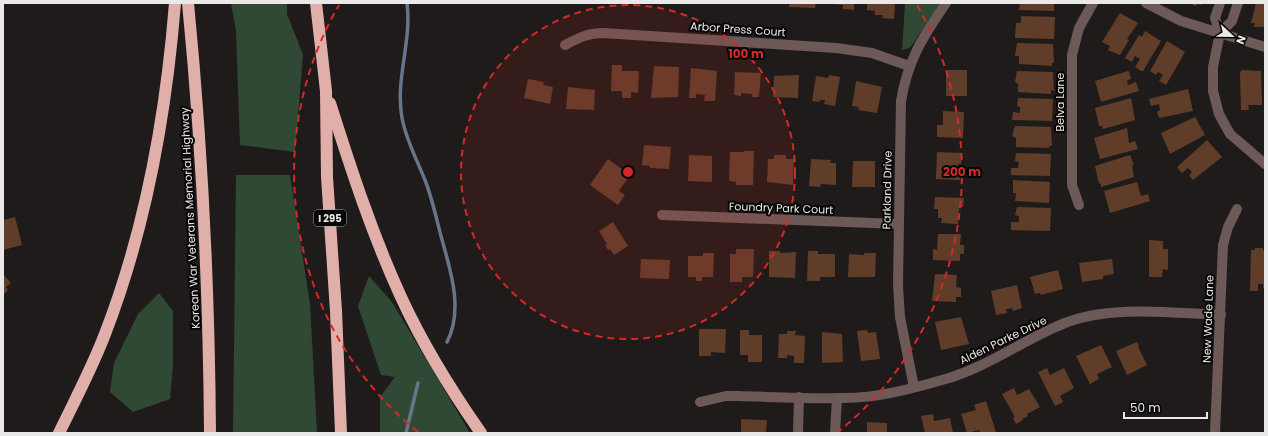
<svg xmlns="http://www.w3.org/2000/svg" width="1268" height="436" viewBox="0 0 1268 436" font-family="Poppins,sans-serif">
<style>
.green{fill:#2f4935}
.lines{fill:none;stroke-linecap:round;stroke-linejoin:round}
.stream{stroke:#67758a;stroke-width:3.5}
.building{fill:#603d29}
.minor{stroke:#6d5957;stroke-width:10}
.motorway{stroke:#e1afaa;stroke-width:12}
.ring{fill:none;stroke:#d62828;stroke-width:2;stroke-dasharray:7 5}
.labels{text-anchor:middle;stroke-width:4;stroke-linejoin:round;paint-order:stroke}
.shield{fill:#070606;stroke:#a7a5a4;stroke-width:1}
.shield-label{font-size:10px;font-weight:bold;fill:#ebe9e8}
.street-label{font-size:11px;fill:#ebe9e8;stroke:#070606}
.centre{fill:#d62828;stroke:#070606;stroke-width:2}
.ring-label{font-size:12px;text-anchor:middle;font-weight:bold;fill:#d62828;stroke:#070606;stroke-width:4;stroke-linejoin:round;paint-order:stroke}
</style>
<rect width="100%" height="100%" fill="#1e1b1a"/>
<g class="green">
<polygon points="231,3 287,3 287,14 303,55 295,152 240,145 236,31"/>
<polygon points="905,3 940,3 913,44 909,48 902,50"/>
<polygon points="236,175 290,175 310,304 317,433 233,433"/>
<polygon points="369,276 392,302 470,433 380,433 380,397 395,377 381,375 358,306"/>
<polygon points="159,293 173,311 173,365 170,399 133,412 110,392 114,363 138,314"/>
</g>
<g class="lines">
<g class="stream">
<path d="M 407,3 C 412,42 395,79 402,118 C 406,140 417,160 425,180 C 432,198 436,217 441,236 C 450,269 464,309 447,342"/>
<polyline points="406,433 418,383"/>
</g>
</g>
<g class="building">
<polygon points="789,3 816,3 815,8 789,7"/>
<polygon points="827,3 854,3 854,10 843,9 843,5"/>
<polygon points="867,3 895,3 894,19 882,18 883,15 875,15 875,11 867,10"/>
<polygon points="1020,3 1054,3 1054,11 1019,10"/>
<polygon points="1189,3 1202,3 1201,5 1197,4 1196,6"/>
<polygon points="1256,3 1265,3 1265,27 1254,27 1255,23 1251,23"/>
<polygon points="1120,13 1138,23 1127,39 1129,40 1120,55 1108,50 1110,46 1102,42"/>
<polygon points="1021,16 1055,17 1054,39 1015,38 1016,23 1021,23"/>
<polygon points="1145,31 1161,41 1143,71 1141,71 1135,67 1140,59 1135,56 1132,62 1125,58 1139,35 1142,37"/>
<polygon points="1167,41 1185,52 1166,85 1159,81 1163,75 1158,72 1156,75 1150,71"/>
<polygon points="1017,43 1053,44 1054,63 1052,63 1052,66 1019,64 1019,56 1015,56"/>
<polygon points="612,65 622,65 622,71 639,71 638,93 631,92 631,98 622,98 622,91 611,91"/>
<polygon points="654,66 679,67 678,97 651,98"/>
<polygon points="691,68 717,71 715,101 704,101 705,95 696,94 696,98 689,98"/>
<rect x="946" y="70" width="21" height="26"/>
<polygon points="1242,70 1261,71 1262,105 1248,105 1249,110 1241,110 1240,72"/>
<polygon points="1017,71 1053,72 1054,91 1051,90 1051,94 1018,92 1018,84 1015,82"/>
<polygon points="1128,71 1129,72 1131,78 1127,81 1128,85 1136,82 1139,91 1101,102 1095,81"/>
<polygon points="735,72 761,73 759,97 752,97 752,94 741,93 741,96 734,95"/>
<polygon points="799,75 798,98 773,97 774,76"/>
<polygon points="829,75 840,77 835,106 824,104 825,100 820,100 819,102 812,101 816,76 828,78"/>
<polygon points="528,79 544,82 543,85 553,87 550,104 524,98"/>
<polygon points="856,81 882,87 877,113 858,110 859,107 852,106"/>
<polygon points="568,87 595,90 594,110 566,109"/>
<polygon points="1188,89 1193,111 1159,118 1157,112 1160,110 1159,104 1151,106 1149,99"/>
<polygon points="1018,98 1053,99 1052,121 1012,120 1013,112 1020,113 1020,107 1017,106"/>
<polygon points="1131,98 1135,120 1103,129 1102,126 1099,126 1095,108"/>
<polygon points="943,111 964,112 963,138 937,137 937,125 943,125"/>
<polygon points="1195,117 1205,135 1170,154 1161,133"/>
<polygon points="1015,126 1051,127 1052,146 1049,146 1049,148 1016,147 1016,138 1012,136"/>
<polygon points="1127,128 1129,143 1135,141 1138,149 1100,159 1094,138"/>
<polygon points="1207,140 1222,157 1193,180 1189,175 1192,172 1188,168 1182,173 1177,167"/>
<polygon points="644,145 671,147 669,169 650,168 650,166 642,165"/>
<polygon points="744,151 754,151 753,185 736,185 736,182 729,181 730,152 744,152"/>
<polygon points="937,152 962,153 961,164 958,164 960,180 936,179"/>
<polygon points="1016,153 1051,154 1050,176 1011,175 1011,168 1018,168 1019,162 1015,161"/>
<polygon points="689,155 712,156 712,182 688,181"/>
<polygon points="774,155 786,155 786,159 794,159 793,185 767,182 768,159 774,159"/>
<polygon points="1130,155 1134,165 1132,165 1134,177 1101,187 1101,183 1099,184 1095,166"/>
<polygon points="608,159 630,175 619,191 625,195 618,205 590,185"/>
<polygon points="811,159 831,160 830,163 836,163 836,185 821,184 820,187 809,186"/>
<polygon points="853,161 875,161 875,187 852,187"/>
<polygon points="1013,180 1050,182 1049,203 1015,201 1016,193 1013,193"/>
<polygon points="1137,182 1141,196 1148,194 1150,201 1110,213 1104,191"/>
<polygon points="935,197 964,198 963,207 959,207 958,224 941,223 942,218 938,218 938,209 934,209"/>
<polygon points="1017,207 1051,208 1050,231 1011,230 1011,222 1019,222 1019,216 1015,215"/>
<polygon points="15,217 22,245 3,250 3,220"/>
<polygon points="613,222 628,246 614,255 610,249 608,250 605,245 607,244 599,231"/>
<polygon points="938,234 961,234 960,245 964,245 964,254 960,254 960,261 933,260 933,249 937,250"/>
<polygon points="1149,240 1163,241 1163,249 1168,249 1168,270 1163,269 1162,277 1149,277"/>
<polygon points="1255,248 1263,248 1263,250 1265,251 1265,288 1263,288 1263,284 1258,284 1258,291 1250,291 1251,250 1255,250"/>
<polygon points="736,249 754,249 753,277 742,277 742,282 730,282 730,254 736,254"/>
<polygon points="769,251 780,251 780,253 796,252 795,278 769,277"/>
<polygon points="808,251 818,251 818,254 835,254 835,277 820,277 820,281 807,281"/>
<polygon points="703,253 714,253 713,277 702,277 702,281 696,281 696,277 688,277 688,256 703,256"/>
<polygon points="864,253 876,253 875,277 848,277 849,254 864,255"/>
<polygon points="641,259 670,260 669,279 640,278"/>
<polygon points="1112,259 1114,274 1103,276 1103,279 1082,282 1079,263"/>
<polygon points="1058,270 1063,289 1041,295 1040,293 1035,294 1030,277"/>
<polygon points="3,274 11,283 6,287 8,290 3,295"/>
<polygon points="935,274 957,275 956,287 961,288 961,297 956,297 956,302 932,301"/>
<polygon points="1017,285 1022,308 1013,311 1012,308 1006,309 1007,313 996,315 991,291"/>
<polygon points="961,317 969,344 941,350 935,322"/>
<polygon points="699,329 726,329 725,353 711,352 711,356 699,356"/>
<polygon points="740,330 749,330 749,335 762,335 762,362 748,362 748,355 740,355"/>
<polygon points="867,330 868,333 876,332 880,359 861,361 857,331"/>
<polygon points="787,331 796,331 795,335 805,336 804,363 794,363 794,356 787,355 787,358 778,358 779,334 787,334"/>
<polygon points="822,332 842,334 843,362 822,363"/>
<polygon points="1137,342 1139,346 1138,347 1147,365 1127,375 1116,351"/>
<polygon points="1101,345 1112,367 1097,374 1099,379 1090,384 1076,356"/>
<polygon points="1047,368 1050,375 1064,368 1074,388 1060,396 1063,402 1055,406 1038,372"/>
<polygon points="1014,388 1017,395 1029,389 1040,407 1027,414 1028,416 1022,419 1023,420 1016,424 1013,418 1015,417 1002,394"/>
<polygon points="986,401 996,432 980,433 979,430 967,433 961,414 976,410 974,405"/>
<polygon points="933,414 934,421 950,418 953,433 925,433 921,416"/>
<polygon points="741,419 767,420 766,432 741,433"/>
<polygon points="867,422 887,423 887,433 867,433"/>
</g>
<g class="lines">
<g class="minor">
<polyline points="1146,3 1181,21 1265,47"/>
<polyline points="1220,3 1215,18 1220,33 1213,67 1213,91 1219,114 1230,134 1265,164"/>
<polyline points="1220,33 1232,21 1238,3"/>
<path d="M 565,45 C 578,38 588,33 603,33 L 836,48 L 872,53 L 909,66"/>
<polyline points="1079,205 1072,185 1072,55 1079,28 1093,3"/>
<polyline points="662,215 899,224"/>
<path d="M 914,387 L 900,317 L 898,285 L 901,101 C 908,59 923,37 946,3"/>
<path d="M 700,402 L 726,396 L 738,396 C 774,397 809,399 844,398 C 877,398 911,389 942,380 C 987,368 1022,340 1065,323 C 1110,305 1172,313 1221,315"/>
<polyline points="798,433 799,397"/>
<polyline points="835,433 837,398"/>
<polyline points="1215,433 1223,245 1228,227 1237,209"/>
</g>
<g class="motorway">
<path d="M 188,3 C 202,146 209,289 210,433"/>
<polyline points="316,3 326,91 327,177 336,311 341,433"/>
<path d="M 330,103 C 351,169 372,234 401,297 C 423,345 451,390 481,433"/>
<path d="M 59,433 C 75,400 92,368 105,334 C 146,228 166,116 175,3"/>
</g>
</g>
<circle cx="628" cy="172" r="167" fill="#d62828" fill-opacity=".12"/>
<g class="ring">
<circle cx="628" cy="172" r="167"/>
<path d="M418 432A334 334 0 0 1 339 5M917 5A334 334 0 0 1 838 432"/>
</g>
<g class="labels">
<rect class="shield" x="314" y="210" width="32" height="16" rx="3"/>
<g class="shield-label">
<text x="330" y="222">I 295</text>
</g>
<g class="street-label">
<text transform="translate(738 29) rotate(4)" y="4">Arbor Press Court</text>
<text transform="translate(1060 102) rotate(-90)" y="4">Belva Lane</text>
<text transform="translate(887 190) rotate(-89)" y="4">Parkland Drive</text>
<text transform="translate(781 208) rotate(2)" y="4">Foundry Park Court</text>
<text transform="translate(190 218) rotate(-93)" y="4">Korean War Veterans Memorial Highway</text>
<text transform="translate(1208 319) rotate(-88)" y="4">New Wade Lane</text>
<text transform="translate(1003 340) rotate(-26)" y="4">Alden Parke Drive</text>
</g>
</g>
<circle cx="628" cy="172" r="6" class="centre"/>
<g class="ring-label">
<text x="746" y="58">100 m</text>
<text x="962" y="176">200 m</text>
</g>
<rect width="1268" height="436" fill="none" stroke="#ebe9e8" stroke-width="8"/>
<g transform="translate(1232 36) rotate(112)" stroke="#070606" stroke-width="3" paint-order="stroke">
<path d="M0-3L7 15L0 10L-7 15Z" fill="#ebe9e8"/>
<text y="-6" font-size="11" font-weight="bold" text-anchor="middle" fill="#ebe9e8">N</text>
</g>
<path d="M1124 412v6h83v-6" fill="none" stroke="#ebe9e8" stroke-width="2"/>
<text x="1130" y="412" font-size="12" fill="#ebe9e8" stroke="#070606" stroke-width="3" paint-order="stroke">50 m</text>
</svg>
